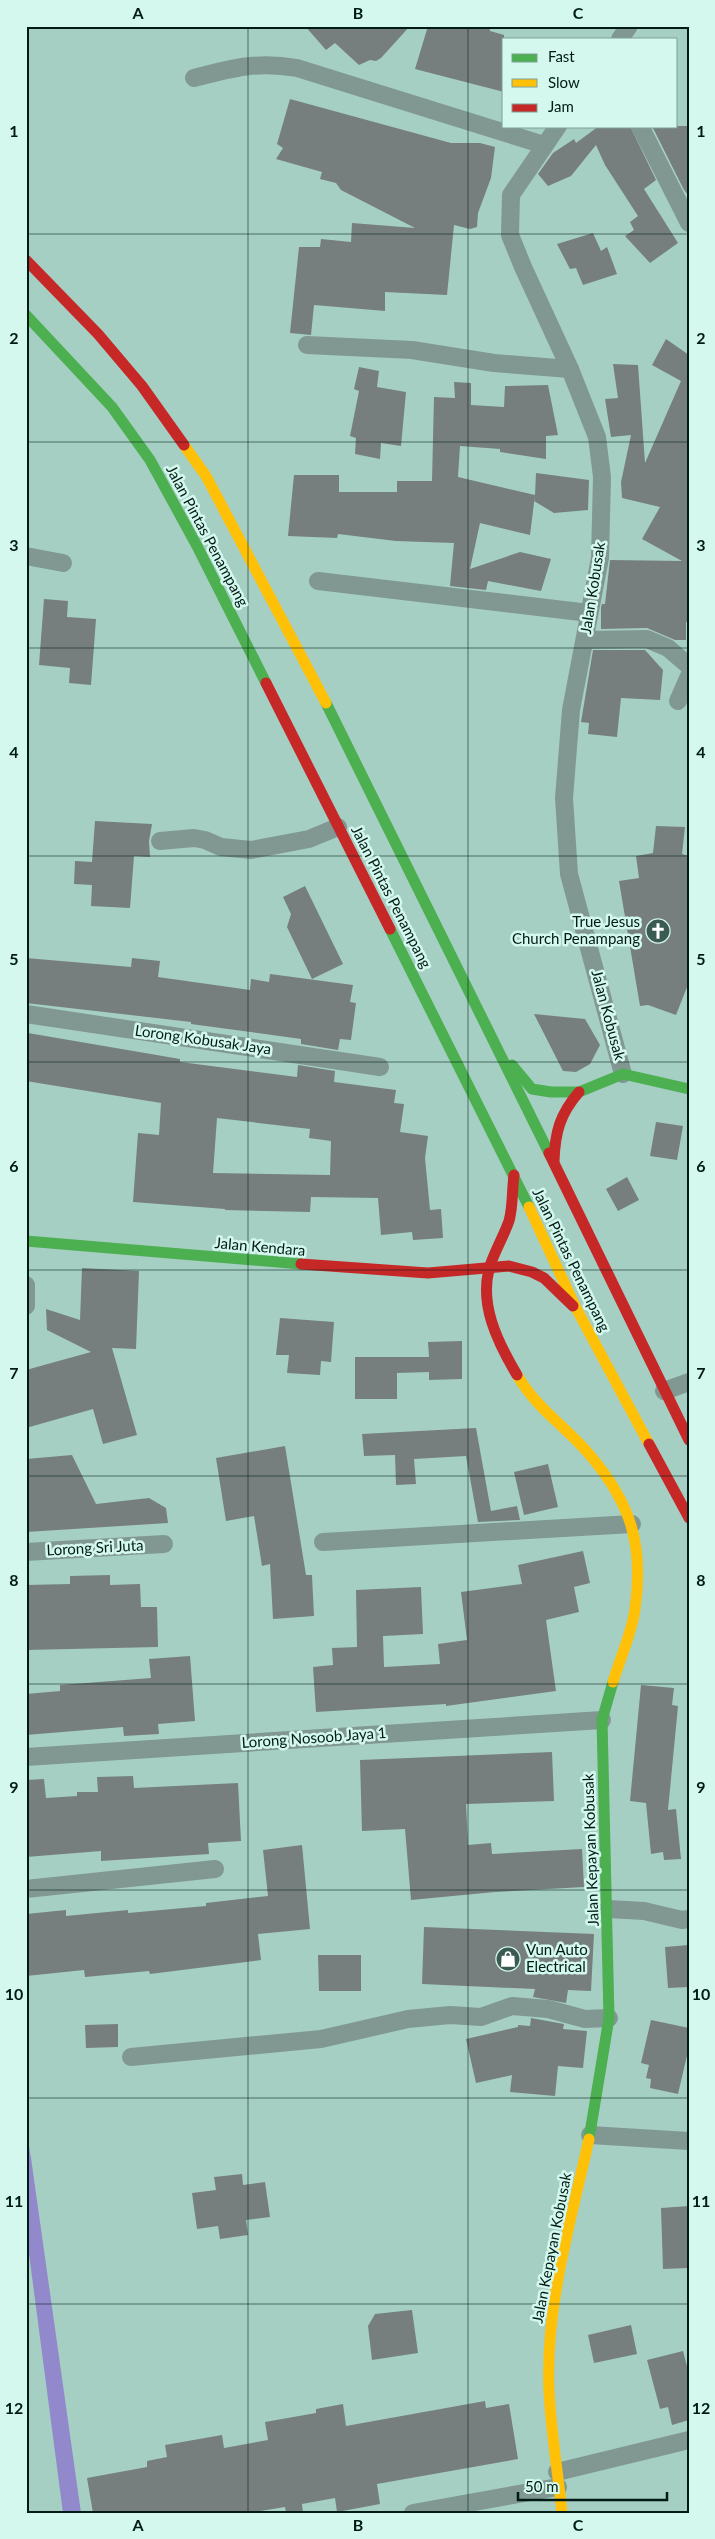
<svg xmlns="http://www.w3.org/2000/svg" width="715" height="2539" viewBox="0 0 715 2539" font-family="Lato,sans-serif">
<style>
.water{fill:#9289cc}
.building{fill:#767f7e;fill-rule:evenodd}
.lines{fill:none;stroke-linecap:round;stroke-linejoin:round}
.street{stroke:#819892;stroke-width:18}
.fast{stroke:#4caf50;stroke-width:11}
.slow{stroke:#ffc107;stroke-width:11}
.jam{stroke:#c62828;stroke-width:11}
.grid{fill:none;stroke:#001b15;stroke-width:1;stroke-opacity:0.55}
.labels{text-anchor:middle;stroke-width:5;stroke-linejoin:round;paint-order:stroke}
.street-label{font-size:15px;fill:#001b15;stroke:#d4f8ed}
.poi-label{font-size:15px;fill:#001b15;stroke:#d4f8ed;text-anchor:end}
.neatline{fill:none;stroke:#001b15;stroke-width:2}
.grid-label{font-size:16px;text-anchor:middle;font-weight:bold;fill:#001b15}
</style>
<rect width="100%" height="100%" fill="#a6cfc3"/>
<polygon class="water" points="26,2129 31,2158 81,2513 63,2513 26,2231"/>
<g class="building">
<polygon points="305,26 410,26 381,58 376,61 370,60 359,65 335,43 326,50"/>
<polygon points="428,26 489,26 490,31 504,35 504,92 415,69"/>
<polygon points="290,99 451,143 480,143 495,147 491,178 478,213 477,227 470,229 454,225 447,295 385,292 385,311 314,305 311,335 290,333 299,247 320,247 321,239 351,242 352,223 415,228 341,190 336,183 320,179 322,172 276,159 283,148 277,144"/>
<polygon points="599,126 630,126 656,180 644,189 678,243 650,263 625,236 634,230 630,222 638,216 605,165 596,145 571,176 548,186 538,174 553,153 574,139 576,143"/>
<polygon points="652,126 689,126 689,196 684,190"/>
<polygon points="593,233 601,251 607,247 617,274 583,285 576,268 570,269 557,244"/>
<polygon points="666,339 689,355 689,622 686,622 686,640 675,640 647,628 601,629 601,607 602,604 605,604 610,560 682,561 642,539 660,507 622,498 621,482 631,435 611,437 605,399 618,398 613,364 638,365 645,463 681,381 652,365"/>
<polygon points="359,367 379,371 377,387 406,392 401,446 381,443 380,459 355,454 356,438 350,436 359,391 354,389"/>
<polygon points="454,382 471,383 471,405 504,407 505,386 548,385 558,435 546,436 546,459 500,452 500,449 460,446 458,477 535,495 536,473 589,480 588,510 554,513 534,501 535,495 530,535 480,523 470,569 520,552 551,559 541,591 488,581 486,590 450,586 454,543 396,541 338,534 337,538 288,536 294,475 339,475 339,492 397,492 397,481 432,481 434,397 455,398"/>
<polygon points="44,599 68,601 67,617 96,619 91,685 69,683 70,668 39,665"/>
<polygon points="593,650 645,650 663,670 660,700 621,698 617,737 588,734 589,723 581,722"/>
<polygon points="95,821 152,824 149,841 150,857 134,856 130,908 91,906 92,885 74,884 75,861 92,862"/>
<polygon points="656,826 685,827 682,854 689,856 689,982 676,1015 648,1005 640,1006 619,881 639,878 636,856 653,853"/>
<polygon points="305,886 343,964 312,979 287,927 291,914 283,897"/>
<polygon points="26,958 131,967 132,958 160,961 158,977 250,990 251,979 269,982 270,974 353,985 350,1002 356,1003 351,1040 340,1039 338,1050 301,1044 301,1039 191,1024 191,1022 26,1003"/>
<polygon points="534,1014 585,1019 600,1045 590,1064 576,1072 563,1071"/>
<path d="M 28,1033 L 180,1059 L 180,1062 L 297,1077 L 298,1065 L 335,1071 L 334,1082 L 396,1090 L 394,1103 L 404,1104 L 400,1132 L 428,1136 L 425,1158 L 430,1210 L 441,1209 L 443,1238 L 413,1240 L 412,1232 L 381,1235 L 378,1198 L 311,1197 L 310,1212 L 225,1210 L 225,1209 L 133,1202 L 138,1133 L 159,1135 L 161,1103 L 26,1081 ZM 217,1118 L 310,1129 L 309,1138 L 331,1141 L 330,1175 L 213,1173 Z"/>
<polygon points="656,1122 683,1126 677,1160 650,1156"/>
<polygon points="627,1177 639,1200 618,1211 606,1189"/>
<polygon points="82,1268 139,1271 136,1349 112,1348 137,1435 103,1444 93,1409 26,1428 26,1370 91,1352 47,1330 46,1309 80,1320"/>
<polygon points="280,1318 334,1322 331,1362 321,1361 320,1375 287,1373 289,1355 276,1355"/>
<polygon points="462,1341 462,1379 429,1380 429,1372 397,1373 397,1399 355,1399 355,1357 429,1357 428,1342"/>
<polygon points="476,1428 491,1511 517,1506 520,1520 478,1522 466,1456 414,1459 416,1484 396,1485 395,1455 364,1456 362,1434"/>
<polygon points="285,1446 306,1575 312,1575 314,1616 273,1619 270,1564 262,1566 254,1516 226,1521 216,1458"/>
<polygon points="72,1455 96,1504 149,1498 166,1508 168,1523 26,1532 26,1459"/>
<polygon points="548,1464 558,1507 524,1515 514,1472"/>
<polygon points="583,1551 590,1583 574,1587 579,1612 546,1620 556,1691 446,1706 446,1704 316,1712 313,1667 333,1665 332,1648 357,1647 356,1590 421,1587 423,1634 383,1636 384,1667 440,1664 438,1644 467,1640 461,1592 522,1584 518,1565"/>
<polygon points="110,1575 110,1585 140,1584 141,1607 157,1607 158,1647 26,1650 26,1585 70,1584 70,1576"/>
<polygon points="190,1656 195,1721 158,1724 159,1734 124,1736 123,1727 26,1735 26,1694 60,1691 60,1685 151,1678 149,1659"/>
<polygon points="641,1685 674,1688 672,1705 678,1706 668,1810 676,1809 681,1859 664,1860 663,1852 651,1854 646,1803 630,1801"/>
<polygon points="552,1752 554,1801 466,1804 468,1845 491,1843 492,1854 582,1849 584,1887 495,1892 411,1900 405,1829 362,1831 360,1760"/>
<polygon points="133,1776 134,1788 238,1783 241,1841 208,1843 209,1854 101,1861 101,1851 26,1857 26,1780 44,1779 46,1798 77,1796 77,1792 98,1792 97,1777"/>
<polygon points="302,1845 310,1929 258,1934 261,1960 150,1974 149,1971 85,1977 84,1970 26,1976 26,1914 66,1910 66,1916 128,1910 128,1913 206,1906 206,1903 268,1896 263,1850"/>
<polygon points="424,1927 594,1934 591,1991 568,1990 566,2003 533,1997 535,1989 422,1984"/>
<polygon points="689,1945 689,1987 668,1988 665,1947"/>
<polygon points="318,1955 361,1955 361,1991 319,1991"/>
<polygon points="531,2018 564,2024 563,2029 587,2031 583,2068 558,2066 555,2096 510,2092 512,2075 476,2083 466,2039 518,2027 518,2025 530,2026"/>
<polygon points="651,2020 689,2028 689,2047 678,2094 650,2088 651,2079 646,2078 649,2065 641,2063"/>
<polygon points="118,2024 118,2047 86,2048 85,2025"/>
<polygon points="242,2174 243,2185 265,2182 270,2217 246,2220 248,2235 220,2239 218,2226 197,2229 192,2193 216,2190 214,2177"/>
<polygon points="689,2206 689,2268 663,2269 661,2208"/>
<polygon points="412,2310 418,2353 372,2360 368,2326 375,2314"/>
<polygon points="631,2325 637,2354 594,2363 588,2335"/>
<polygon points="683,2351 689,2374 689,2420 672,2425 668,2407 660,2409 647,2360"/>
<polygon points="485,2401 486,2408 509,2404 518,2459 377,2484 380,2504 337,2512 335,2498 302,2504 303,2513 286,2513 285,2507 248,2513 93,2513 87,2478 147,2467 147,2461 167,2457 165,2445 222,2435 224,2448 268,2440 265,2422 316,2413 316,2409 343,2404 346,2426"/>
</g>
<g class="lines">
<g class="street">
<polyline points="620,39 629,26"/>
<path d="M 194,78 C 232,68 257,61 297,68 L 544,145"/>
<polyline points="558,126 511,195 510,235 523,267 570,369 597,437 602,477 600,558 571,710 564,798 569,874 623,1074"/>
<polyline points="640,126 689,223"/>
<polyline points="307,345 412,350 494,363 570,369"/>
<polyline points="26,556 63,563"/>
<polyline points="318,581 589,613"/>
<polyline points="585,640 647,639 668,648 689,666"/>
<polyline points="678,701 689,676"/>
<polyline points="160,841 194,838 205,840 221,847 251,850 309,839 338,827"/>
<polyline points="26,1014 380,1067"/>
<polyline points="26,1285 26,1306"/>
<polyline points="664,1391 689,1382"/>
<polyline points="323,1542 632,1524"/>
<polyline points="26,1552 164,1544"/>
<polyline points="26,1757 602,1720"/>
<polyline points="26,1889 215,1869"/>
<polyline points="608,1909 644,1911 682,1920 689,1919"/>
<polyline points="131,2057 321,2039 408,2019 450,2015 481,2017 512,2006 548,2009 585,2019 609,2018"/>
<polyline points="590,2135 689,2141"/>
<polyline points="557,2472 689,2440"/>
<polyline points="413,2513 558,2487"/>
</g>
<g class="fast">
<polyline points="26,315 112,407 150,460 197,546 266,683"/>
<polyline points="326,703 549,1153"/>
<polyline points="390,929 529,1207"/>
<polyline points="512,1065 532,1089 551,1092 579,1092 623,1074 689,1089"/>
<polyline points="26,1241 301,1264"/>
<polyline points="589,2139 609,2018 602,1720 613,1682"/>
</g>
<g class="slow">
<polyline points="184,445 206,476 326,703"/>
<polyline points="529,1207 576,1308 649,1444"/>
<path d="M 517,1375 C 537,1409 564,1425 589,1454 C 631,1503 644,1545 635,1609 C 632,1633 620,1658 613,1682"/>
<path d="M 562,2513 C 558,2473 551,2432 549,2391 C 545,2307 571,2221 589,2139"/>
</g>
<g class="jam">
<polyline points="26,260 98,334 142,386 184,445"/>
<polyline points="266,683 390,929"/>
<polyline points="549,1153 689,1440"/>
<path d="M 554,1161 C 555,1132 560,1114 579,1092"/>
<path d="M 514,1175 C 512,1190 513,1207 509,1221 C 504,1235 496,1249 491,1263 C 477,1302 498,1343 517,1375"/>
<polyline points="301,1264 428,1273 509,1266 532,1272 544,1278 573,1306"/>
<polyline points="649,1444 689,1518"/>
</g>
</g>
<path class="grid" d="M 248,26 L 248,2513M 468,26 L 468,2513M 26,234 L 689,234M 26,442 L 689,442M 26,648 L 689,648M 26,856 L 689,856M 26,1062 L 689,1062M 26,1270 L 689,1270M 26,1476 L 689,1476M 26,1684 L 689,1684M 26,1890 L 689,1890M 26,2098 L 689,2098M 26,2304 L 689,2304"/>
<defs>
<symbol id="church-disc" viewBox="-11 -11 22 22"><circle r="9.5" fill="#3a5a52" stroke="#d4f8ed"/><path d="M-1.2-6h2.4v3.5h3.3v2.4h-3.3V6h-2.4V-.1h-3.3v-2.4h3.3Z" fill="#fff"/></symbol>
<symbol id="shop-disc" viewBox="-11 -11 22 22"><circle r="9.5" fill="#3a5a52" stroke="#d4f8ed"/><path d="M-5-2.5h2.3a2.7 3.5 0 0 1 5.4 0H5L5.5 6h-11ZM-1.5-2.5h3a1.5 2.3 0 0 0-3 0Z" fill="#fff"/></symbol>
</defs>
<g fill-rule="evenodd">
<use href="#church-disc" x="644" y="917" width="28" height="28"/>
<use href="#shop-disc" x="494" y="1945" width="28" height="28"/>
</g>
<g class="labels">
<g class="street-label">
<text transform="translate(207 536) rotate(62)" y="5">Jalan Pintas Penampang</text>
<text transform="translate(593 588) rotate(-81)" y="5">Jalan Kobusak</text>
<text transform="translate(391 897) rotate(63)" y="5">Jalan Pintas Penampang</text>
<text transform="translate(608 1015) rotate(75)" y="5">Jalan Kobusak</text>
<text transform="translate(203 1040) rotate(8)" y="5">Lorong Kobusak Jaya</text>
<text transform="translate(260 1247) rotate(5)" y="5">Jalan Kendara</text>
<text transform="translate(571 1260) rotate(64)" y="5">Jalan Pintas Penampang</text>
<text transform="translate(95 1548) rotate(-3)" y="5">Lorong Sri Juta</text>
<text transform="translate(314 1738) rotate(-4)" y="5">Lorong Nosoob Jaya 1</text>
<text transform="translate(591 1850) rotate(-92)" y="5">Jalan Kepayan Kobusak</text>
<text transform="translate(552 2248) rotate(-79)" y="5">Jalan Kepayan Kobusak</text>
</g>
<g class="poi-label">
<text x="640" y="927">True Jesus<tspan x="640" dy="17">Church Penampang</tspan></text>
<text x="526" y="1955" text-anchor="start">Vun Auto<tspan x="526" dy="17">Electrical</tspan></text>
</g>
</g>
<rect width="715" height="2539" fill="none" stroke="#d4f8ed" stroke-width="55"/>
<rect x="502" y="38" width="175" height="90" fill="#d4f8ed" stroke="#7fa097"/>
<rect x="512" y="54" width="25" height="8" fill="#4caf50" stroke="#7fa097"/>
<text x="548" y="62" font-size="15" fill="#001b15">Fast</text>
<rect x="512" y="79" width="25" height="8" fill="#ffc107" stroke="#7fa097"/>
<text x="548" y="88" font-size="15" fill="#001b15">Slow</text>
<rect x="512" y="104" width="25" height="8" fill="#c62828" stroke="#7fa097"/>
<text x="548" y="112" font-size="15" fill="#001b15">Jam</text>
<path d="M518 2492v8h149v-8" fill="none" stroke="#001b15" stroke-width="2.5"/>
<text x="525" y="2492" font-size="15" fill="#001b15" stroke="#d4f8ed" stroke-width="4" paint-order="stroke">50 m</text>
<rect x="28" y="28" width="660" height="2484" class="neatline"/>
<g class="grid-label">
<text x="138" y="19">A</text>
<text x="358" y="19">B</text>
<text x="578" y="19">C</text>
<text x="14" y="137">1</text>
<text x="701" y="137">1</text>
<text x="14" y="344">2</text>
<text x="701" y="344">2</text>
<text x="14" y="551">3</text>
<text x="701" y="551">3</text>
<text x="14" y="758">4</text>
<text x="701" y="758">4</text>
<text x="14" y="965">5</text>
<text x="701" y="965">5</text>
<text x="14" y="1172">6</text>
<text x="701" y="1172">6</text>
<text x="14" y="1379">7</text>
<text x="701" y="1379">7</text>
<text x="14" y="1586">8</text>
<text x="701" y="1586">8</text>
<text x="14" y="1793">9</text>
<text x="701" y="1793">9</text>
<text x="14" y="2000">10</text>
<text x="701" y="2000">10</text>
<text x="14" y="2207">11</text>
<text x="701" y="2207">11</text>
<text x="14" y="2414">12</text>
<text x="701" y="2414">12</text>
<text x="138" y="2531">A</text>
<text x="358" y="2531">B</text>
<text x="578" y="2531">C</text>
</g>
</svg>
